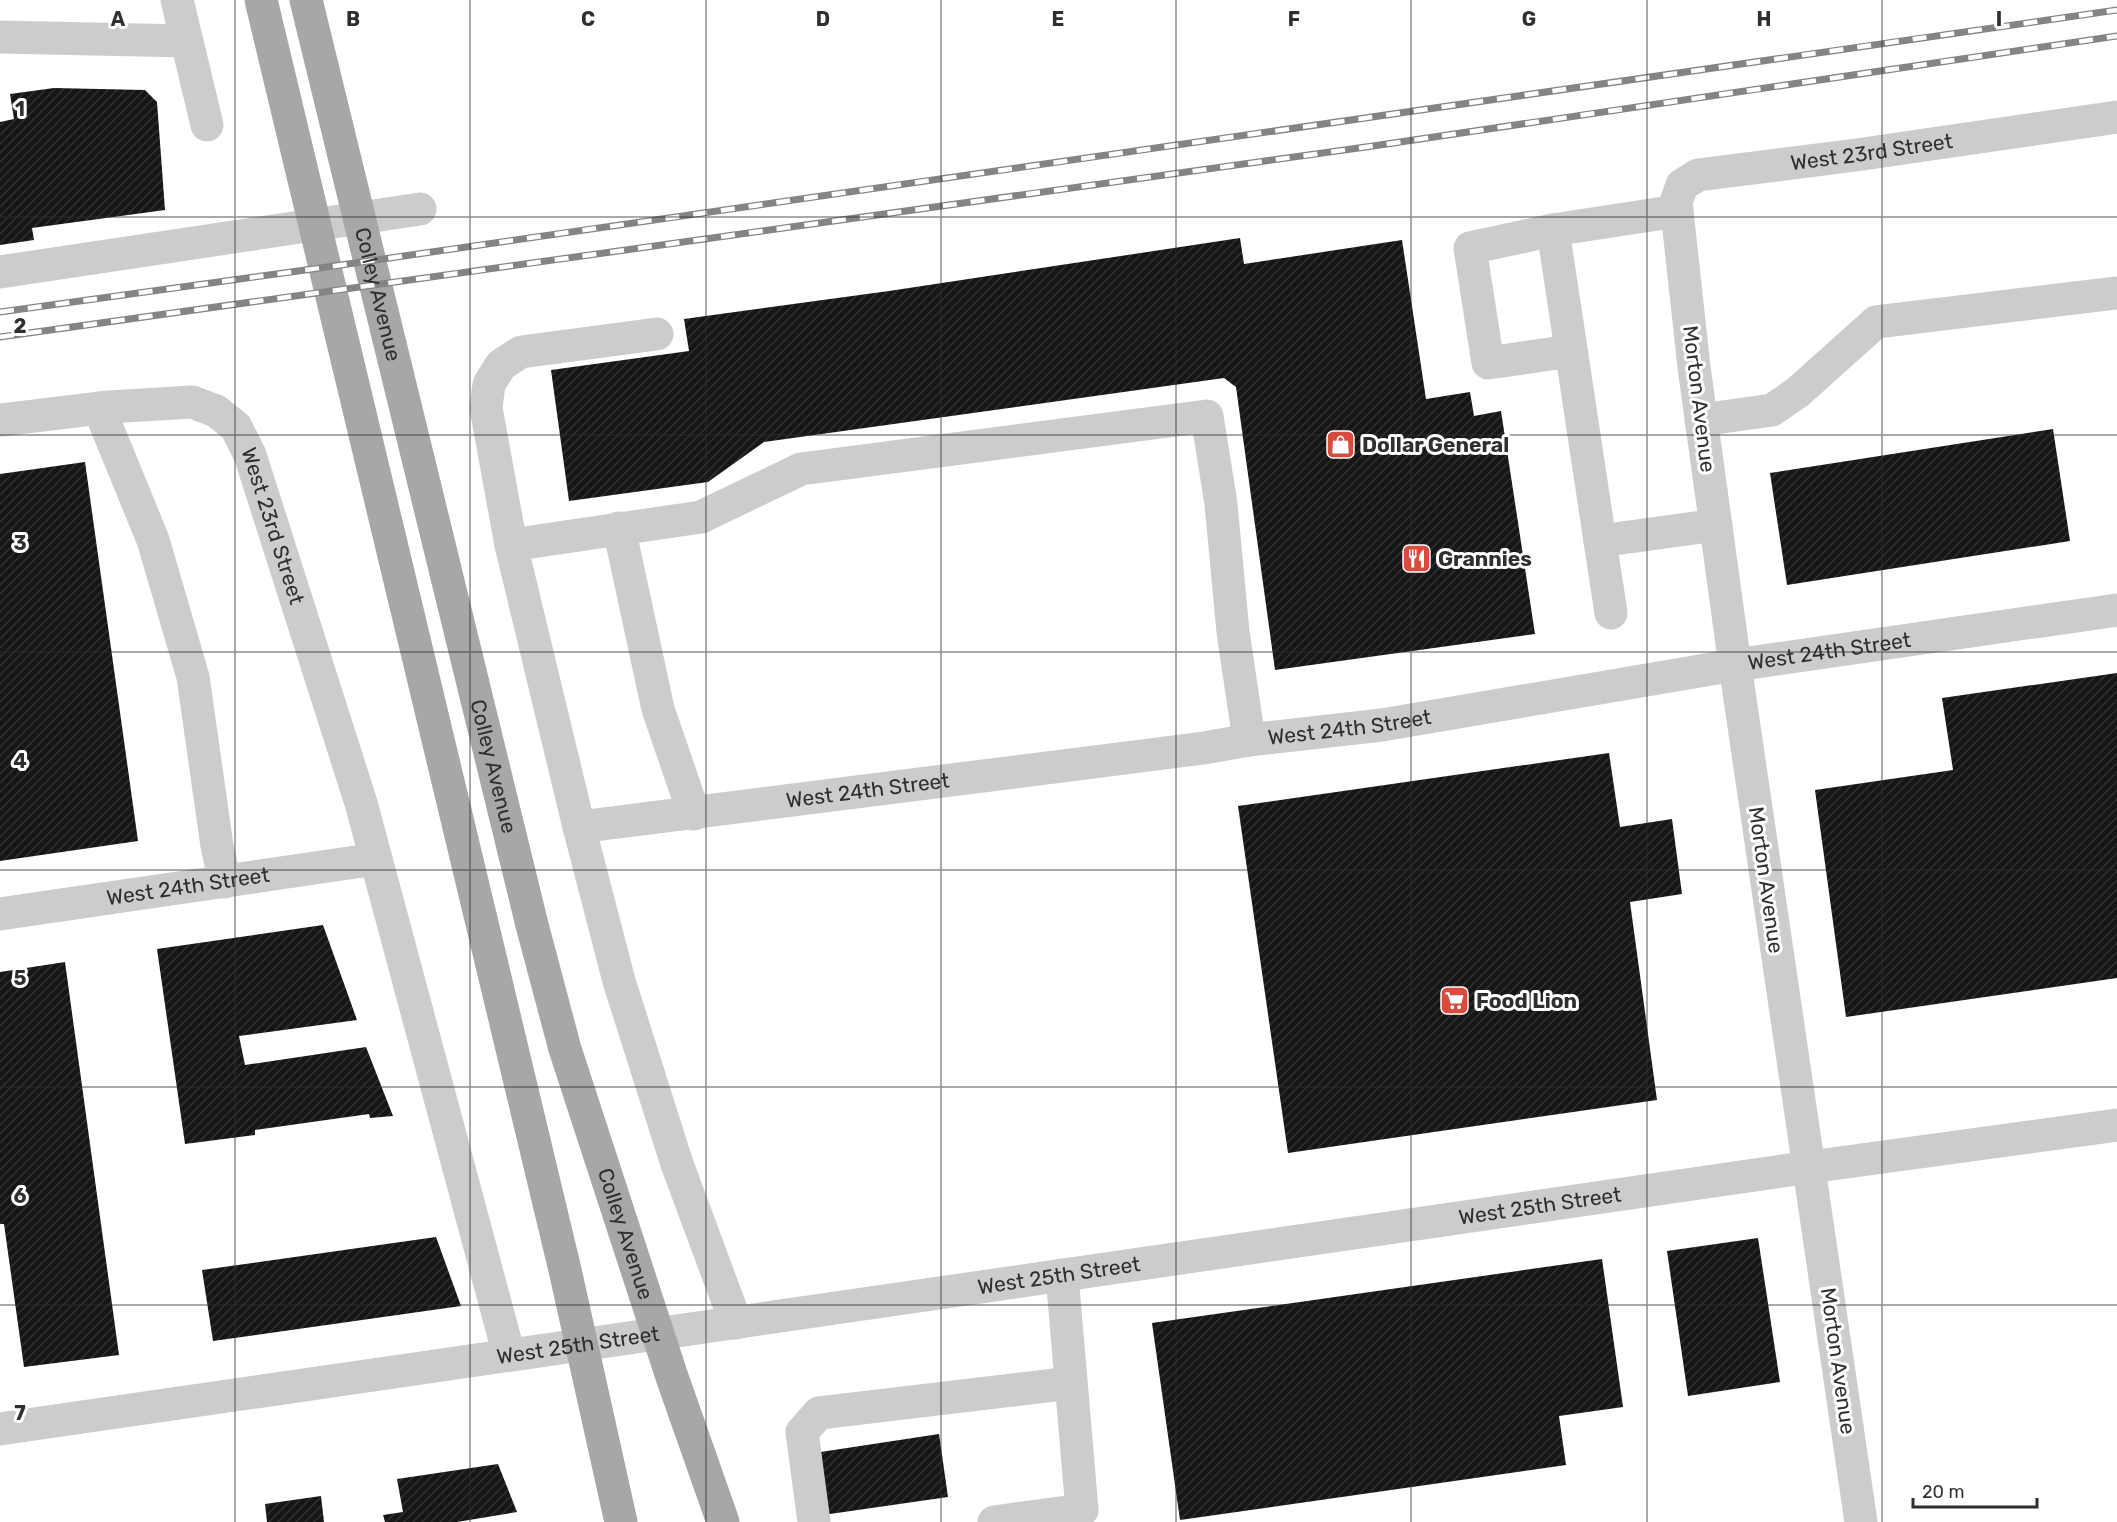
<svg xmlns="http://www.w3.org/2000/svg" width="2117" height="1522" viewBox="0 0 2117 1522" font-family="Rubik,sans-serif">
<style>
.building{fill:url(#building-hatch)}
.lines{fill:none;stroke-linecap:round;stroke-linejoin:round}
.minor{stroke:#ccc;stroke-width:33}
.major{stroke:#a7a7a7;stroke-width:33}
.rail-casing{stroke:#848484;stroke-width:7}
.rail{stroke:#fff;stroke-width:4.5;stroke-dasharray:14;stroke-linecap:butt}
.grid{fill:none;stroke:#2f2f2f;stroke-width:1.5;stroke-opacity:0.55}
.labels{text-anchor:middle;stroke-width:6;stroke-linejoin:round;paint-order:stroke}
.street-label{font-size:21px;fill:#2f2f2f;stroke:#fff}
.poi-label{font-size:21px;font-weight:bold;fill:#2f2f2f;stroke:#fff;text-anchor:start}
.grid-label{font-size:20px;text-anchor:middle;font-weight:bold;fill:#2f2f2f;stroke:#fff;stroke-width:6;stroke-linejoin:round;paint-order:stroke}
</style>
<defs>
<pattern id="building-hatch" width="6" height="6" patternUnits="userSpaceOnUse" patternTransform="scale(1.5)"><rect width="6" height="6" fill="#161616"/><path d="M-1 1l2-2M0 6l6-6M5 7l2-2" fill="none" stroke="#303030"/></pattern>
</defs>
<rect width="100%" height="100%" fill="#fff"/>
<g class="building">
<polygon points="54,88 145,90 157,102 165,210 32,228 34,240 0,245 0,122 14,119 10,94"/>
<polygon points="1240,238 1244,264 1402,240 1426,399 1470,392 1474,416 1501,411 1535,634 1275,670 1236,387 1224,378 764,442 708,482 569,501 551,370 689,351 684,319 889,291"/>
<polygon points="2053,429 2070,541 1787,585 1770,473"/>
<polygon points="85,462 138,841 0,861 0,474"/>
<polygon points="2117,673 2117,978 1846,1017 1815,790 1953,770 1942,698"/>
<polygon points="1609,753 1620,827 1672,819 1682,894 1630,902 1657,1100 1288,1153 1238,806"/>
<polygon points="323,925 357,1020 239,1036 245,1065 366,1047 393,1116 370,1118 369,1114 255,1130 255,1135 185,1144 157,949"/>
<polygon points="65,962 119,1355 24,1367 4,1224 0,1224 0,972"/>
<polygon points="436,1237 461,1306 213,1341 202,1270"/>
<polygon points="1758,1238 1780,1382 1688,1396 1667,1251"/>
<polygon points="1602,1259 1623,1407 1559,1416 1566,1465 1180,1520 1152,1323"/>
<polygon points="939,1434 948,1497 823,1515 814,1453"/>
<polygon points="498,1464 517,1512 457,1522 385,1522 383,1515 403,1512 397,1479"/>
<polygon points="321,1496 324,1522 267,1522 265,1504"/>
</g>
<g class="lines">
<g class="minor">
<polyline points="177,0 207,125"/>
<polyline points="0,37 187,41"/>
<polyline points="1553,230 1470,248 1488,363 1571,351"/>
<polyline points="0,272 420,209"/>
<polyline points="657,334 521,352 501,365 489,384 486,408 511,545 579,827 619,981 677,1164 736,1323"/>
<polyline points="99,408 153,540 193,677 217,846 225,882"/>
<path id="s1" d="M 0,420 L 109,407 L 192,402 L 216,411 L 236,427 L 250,455 L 361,803 L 509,1355"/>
<polyline points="1701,420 1772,410 1798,392 1876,322 2117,293"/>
<polyline points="619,528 658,709 694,814"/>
<polyline points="1600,541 1553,230 1677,211"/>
<polyline points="511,545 701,517 801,469 1207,416 1221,504 1233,632 1249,740"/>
<polyline points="1611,613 1600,541 1716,525"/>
<path id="s2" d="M 579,827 L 1204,748 L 1249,740 L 1382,725 L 1735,665 L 2117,610"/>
<path id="s3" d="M 0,914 L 376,859"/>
<path id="s4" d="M 0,1429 L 1810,1167 L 2117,1125"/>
<polyline points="814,1522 802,1432 819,1413 1071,1383"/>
<polyline points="994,1522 1082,1510 1062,1275"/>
<path id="s5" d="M 1861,1522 L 1735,665 L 1694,367 L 1676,202 L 1682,185 L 1698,175 L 1856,155 L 2117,117"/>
</g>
<g class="major">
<polyline points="261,0 565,1270 621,1522"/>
<path id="s6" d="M 306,0 L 532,925 L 565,1049 L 672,1377 L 723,1522"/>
</g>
<defs>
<g id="rail">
<polyline points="0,312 320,268 2117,10"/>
<polyline points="0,337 1373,146 2117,36"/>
</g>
</defs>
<use href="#rail" class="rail-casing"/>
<use href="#rail" class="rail"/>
</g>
<path class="grid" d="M 235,0 L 235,1522M 470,0 L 470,1522M 706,0 L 706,1522M 941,0 L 941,1522M 1176,0 L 1176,1522M 1411,0 L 1411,1522M 1647,0 L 1647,1522M 1882,0 L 1882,1522M 0,217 L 2117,217M 0,435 L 2117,435M 0,652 L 2117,652M 0,870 L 2117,870M 0,1087 L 2117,1087M 0,1305 L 2117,1305"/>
<defs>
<symbol id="shop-square" viewBox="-11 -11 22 22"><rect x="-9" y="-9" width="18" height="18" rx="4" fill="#d84b3f" stroke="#fff"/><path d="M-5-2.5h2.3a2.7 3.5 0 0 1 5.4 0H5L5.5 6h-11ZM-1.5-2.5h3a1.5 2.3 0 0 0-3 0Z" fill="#fff"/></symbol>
<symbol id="restaurant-square" viewBox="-11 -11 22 22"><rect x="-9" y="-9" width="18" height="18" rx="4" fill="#d84b3f" stroke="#fff"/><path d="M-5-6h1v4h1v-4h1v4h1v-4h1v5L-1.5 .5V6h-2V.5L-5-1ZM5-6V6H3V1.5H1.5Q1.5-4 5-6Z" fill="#fff"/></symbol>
<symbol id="supermarket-square" viewBox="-11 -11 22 22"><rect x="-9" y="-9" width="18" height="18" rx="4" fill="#d84b3f" stroke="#fff"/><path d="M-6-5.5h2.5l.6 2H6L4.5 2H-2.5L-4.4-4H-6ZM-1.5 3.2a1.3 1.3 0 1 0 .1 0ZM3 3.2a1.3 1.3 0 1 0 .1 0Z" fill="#fff"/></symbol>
</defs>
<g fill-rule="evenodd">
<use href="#shop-square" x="1324" y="428" width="33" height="33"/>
<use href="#restaurant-square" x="1400" y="542" width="33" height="33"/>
<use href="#supermarket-square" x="1438" y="984" width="33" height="33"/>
</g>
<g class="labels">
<g class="street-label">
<text dy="7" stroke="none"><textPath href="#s5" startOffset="1545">West 23rd Street</textPath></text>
<text dy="7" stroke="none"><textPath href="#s6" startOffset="303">Colley Avenue</textPath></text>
<text transform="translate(1699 399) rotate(83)" y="7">Morton Avenue</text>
<text dy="7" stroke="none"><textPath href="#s1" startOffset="350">West 23rd Street</textPath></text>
<text dy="7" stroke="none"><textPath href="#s2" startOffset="1263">West 24th Street</textPath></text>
<text dy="7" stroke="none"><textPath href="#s2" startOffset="777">West 24th Street</textPath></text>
<text dy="7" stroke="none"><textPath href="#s6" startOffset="789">Colley Avenue</textPath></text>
<text dy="7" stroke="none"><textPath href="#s2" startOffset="291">West 24th Street</textPath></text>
<text transform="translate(1766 880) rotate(82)" y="7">Morton Avenue</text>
<text dy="7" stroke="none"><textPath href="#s3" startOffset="190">West 24th Street</textPath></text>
<text dy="7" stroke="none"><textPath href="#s4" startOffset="1556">West 25th Street</textPath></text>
<text dy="7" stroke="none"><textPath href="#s6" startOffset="1275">Colley Avenue</textPath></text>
<text dy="7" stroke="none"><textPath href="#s4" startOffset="1070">West 25th Street</textPath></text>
<text dy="7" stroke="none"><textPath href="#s4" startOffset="584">West 25th Street</textPath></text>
<text transform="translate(1838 1361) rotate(82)" y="7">Morton Avenue</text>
</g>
<g class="poi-label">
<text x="1362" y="452">Dollar General</text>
<text x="1438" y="566">Grannies</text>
<text x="1476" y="1008">Food Lion</text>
</g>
</g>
<g class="grid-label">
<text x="118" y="26">A</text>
<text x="353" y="26">B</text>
<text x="588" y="26">C</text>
<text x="823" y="26">D</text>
<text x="1058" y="26">E</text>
<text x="1294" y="26">F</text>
<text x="1529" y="26">G</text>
<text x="1764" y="26">H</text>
<text x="1999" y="26">I</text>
<text x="20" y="116">1</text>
<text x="20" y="333">2</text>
<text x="20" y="550">3</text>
<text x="20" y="768">4</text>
<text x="20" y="985">5</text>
<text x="20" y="1203">6</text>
<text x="20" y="1420">7</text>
</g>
<path d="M1913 1498v9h124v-9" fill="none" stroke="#2f2f2f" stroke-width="3"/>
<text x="1922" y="1498" font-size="18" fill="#2f2f2f" stroke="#ffffff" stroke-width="4.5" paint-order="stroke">20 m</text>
</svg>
